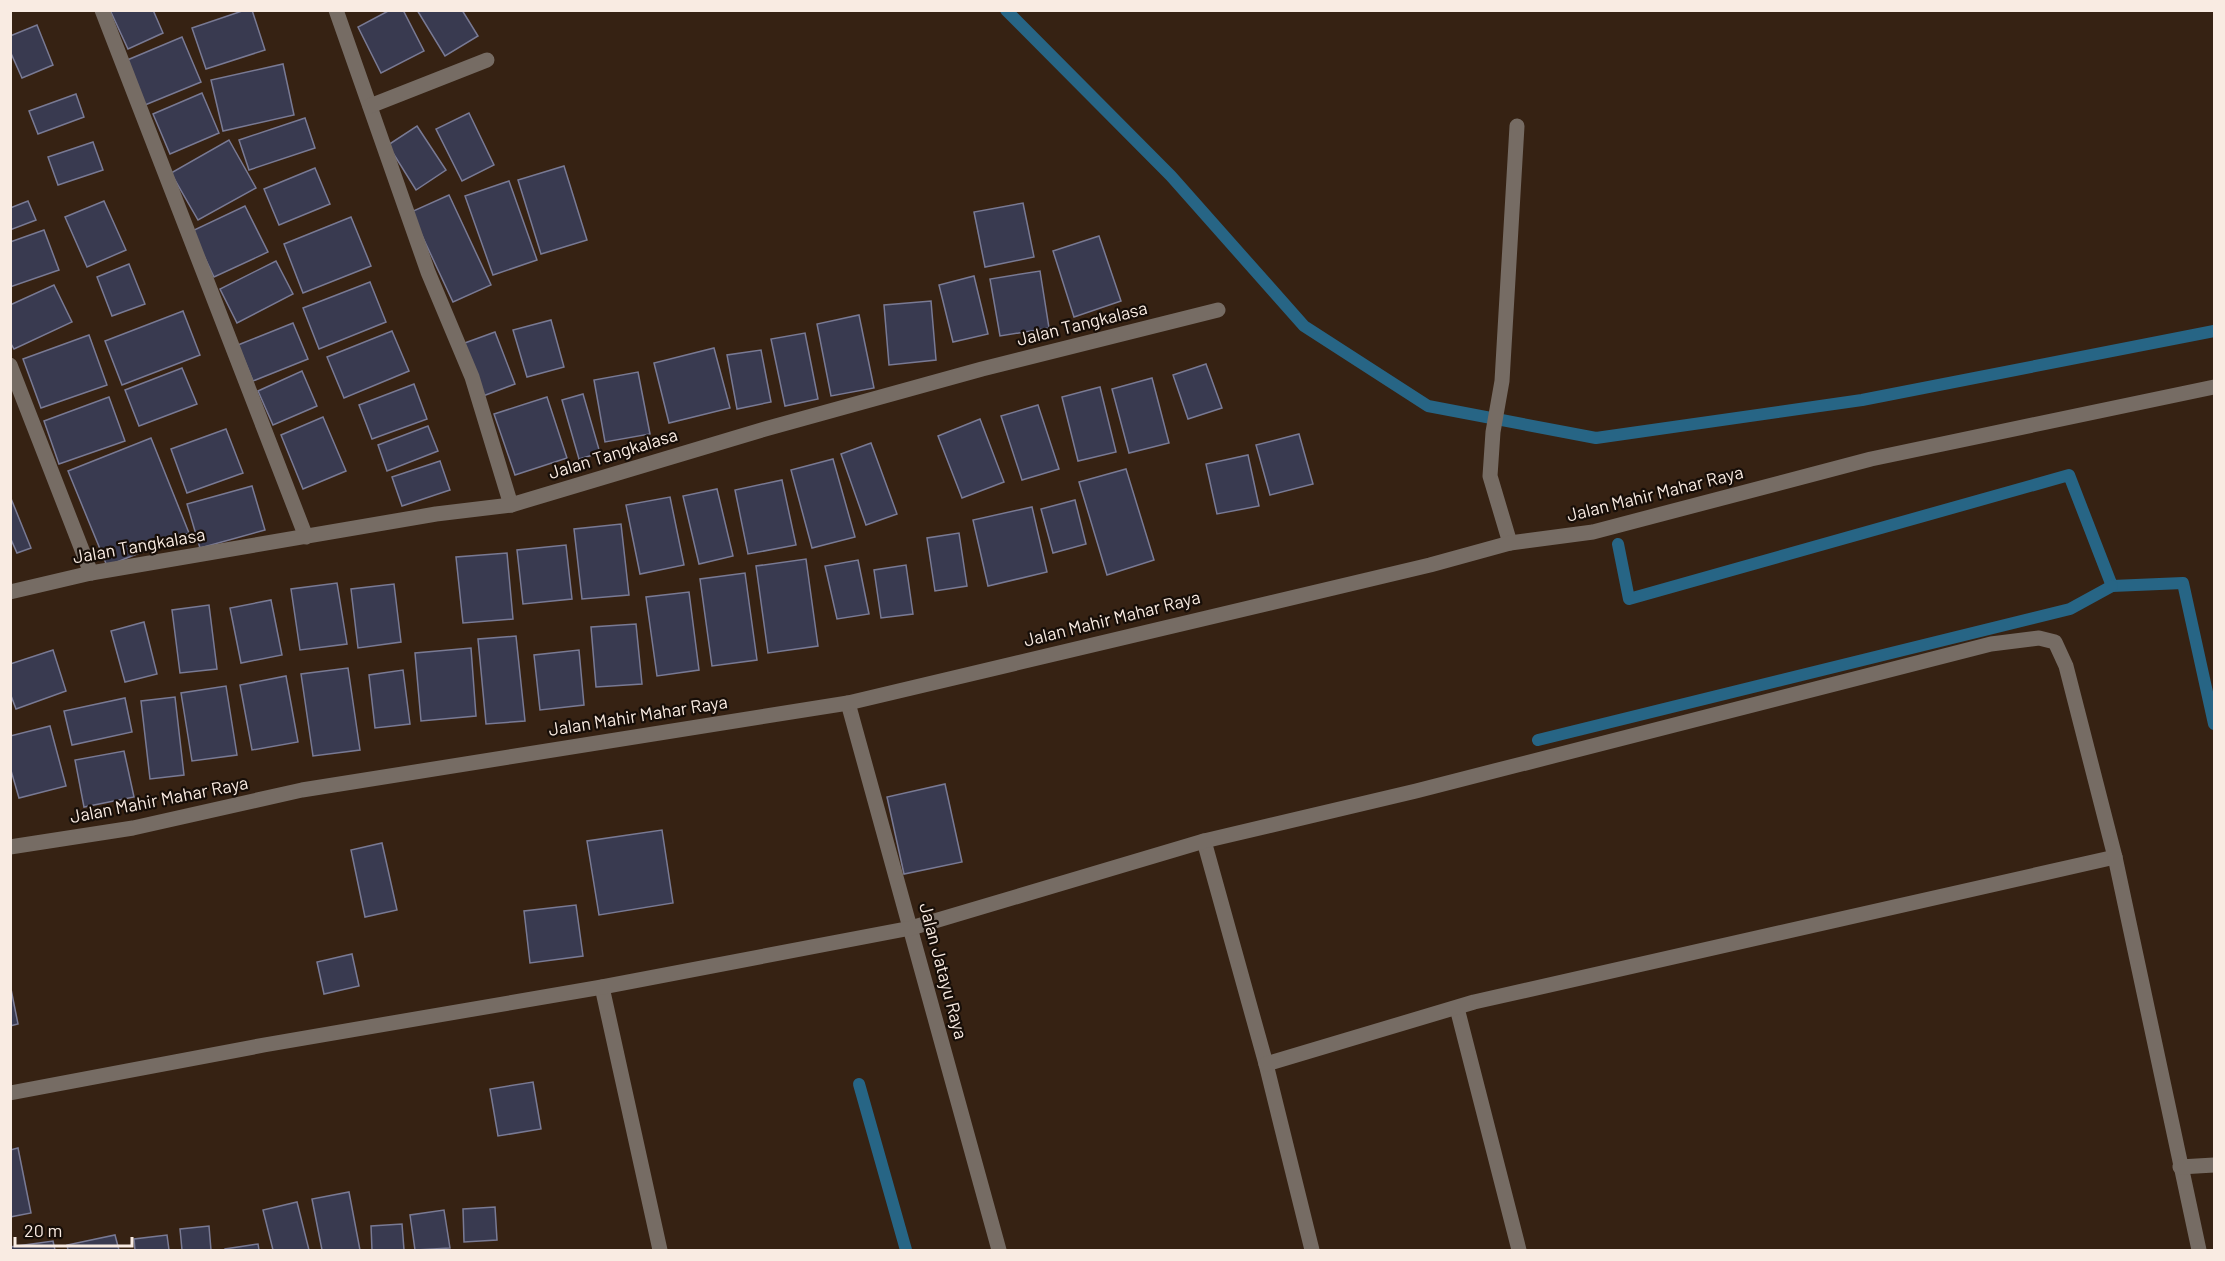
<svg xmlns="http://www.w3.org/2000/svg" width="2225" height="1261" viewBox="0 0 2225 1261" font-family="Barlow,sans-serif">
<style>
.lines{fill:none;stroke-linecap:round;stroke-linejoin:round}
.stream{stroke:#276585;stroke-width:12}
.building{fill:#393a50;stroke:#797a94;stroke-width:1.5}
.service{stroke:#766c64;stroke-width:15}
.minor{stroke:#766c64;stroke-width:15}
.labels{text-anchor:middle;stroke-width:4.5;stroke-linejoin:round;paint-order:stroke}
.street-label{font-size:18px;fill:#f9ebe2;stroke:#170e08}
</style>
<rect width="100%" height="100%" fill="#362213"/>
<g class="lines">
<g class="stream">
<polyline points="1006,10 1171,176 1304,326 1428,406 1596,438 1862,400 2214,331"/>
<polyline points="1618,544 1629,599 2069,475 2112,586 2183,583 2214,724"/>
<polyline points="1538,740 2070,609 2112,586"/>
<polyline points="859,1084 906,1250"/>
</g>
</g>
<g class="building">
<polygon points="110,10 153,10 163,33 128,49"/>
<polygon points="245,10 252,10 265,50 206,69 192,28"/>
<polygon points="390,10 403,10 424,51 381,73 358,27"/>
<polygon points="417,10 462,10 478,36 445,56"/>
<polygon points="37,25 53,65 22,78 10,51 10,36"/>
<polygon points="182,37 201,82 145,105 125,61"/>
<polygon points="283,64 294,115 223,131 211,80"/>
<polygon points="202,93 219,133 170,154 153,114"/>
<polygon points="76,94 84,117 38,134 29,111"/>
<polygon points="469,113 494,165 462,181 436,129"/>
<polygon points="305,118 315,148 249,170 239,140"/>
<polygon points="417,126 446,170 416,190 388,145"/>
<polygon points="229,140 256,188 198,220 171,173"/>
<polygon points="93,142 103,170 58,185 48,157"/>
<polygon points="564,166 587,240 541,254 518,180"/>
<polygon points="315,168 330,204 279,225 264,189"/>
<polygon points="509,181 537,260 493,275 465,196"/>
<polygon points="449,195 491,285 453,302 411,212"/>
<polygon points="28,201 36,220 10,230 10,208"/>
<polygon points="104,201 126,250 87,267 65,217"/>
<polygon points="1023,203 1034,257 985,267 974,212"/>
<polygon points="245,206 268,252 214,277 192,231"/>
<polygon points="351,217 371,266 303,293 284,244"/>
<polygon points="44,230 59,270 10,287 10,242"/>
<polygon points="1099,236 1121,301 1074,317 1053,251"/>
<polygon points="276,261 293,294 237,323 220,289"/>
<polygon points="129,264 145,304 112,316 97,277"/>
<polygon points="1040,271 1049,328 1000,336 990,279"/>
<polygon points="974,276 988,334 953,342 939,285"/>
<polygon points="370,282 386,322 319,349 303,308"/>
<polygon points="54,285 72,322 14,349 10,342 10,305"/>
<polygon points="931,301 936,360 889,365 884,305"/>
<polygon points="183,311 200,355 122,385 105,341"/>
<polygon points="859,315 874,388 831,396 817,324"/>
<polygon points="551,320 564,367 527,377 513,330"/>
<polygon points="293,323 308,359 253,381 238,345"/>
<polygon points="392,331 409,371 344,398 327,357"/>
<polygon points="495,332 515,384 483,396 462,344"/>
<polygon points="805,333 818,399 785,406 771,339"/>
<polygon points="89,335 107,385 41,408 23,359"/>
<polygon points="714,348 730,408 669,423 654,363"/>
<polygon points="761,350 771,402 737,409 727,355"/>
<polygon points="1206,364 1222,408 1188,419 1173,375"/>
<polygon points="182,368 197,404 139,426 125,390"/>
<polygon points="302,371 317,406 273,425 258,391"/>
<polygon points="638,372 650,434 605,442 594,380"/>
<polygon points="1152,378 1169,443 1129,453 1112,389"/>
<polygon points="414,384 427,419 372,439 359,405"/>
<polygon points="1100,387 1116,452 1078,461 1062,397"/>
<polygon points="583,394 600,453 579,459 562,400"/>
<polygon points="109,397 125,441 59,464 44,421"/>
<polygon points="547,397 567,458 515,475 494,414"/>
<polygon points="1038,405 1059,469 1022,480 1001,416"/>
<polygon points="323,417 346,471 303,489 281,435"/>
<polygon points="980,419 1004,482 962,498 938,436"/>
<polygon points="428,426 438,451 387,471 378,445"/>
<polygon points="226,429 243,473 187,493 171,449"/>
<polygon points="1299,434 1313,484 1270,495 1256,445"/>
<polygon points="151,438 189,533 107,566 68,471"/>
<polygon points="871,443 897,514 866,525 841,454"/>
<polygon points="1248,455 1259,506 1217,514 1206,464"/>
<polygon points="833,459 855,537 812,548 791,470"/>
<polygon points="440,461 450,490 402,506 392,477"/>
<polygon points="1126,469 1154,560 1107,575 1079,482"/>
<polygon points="782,480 796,545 748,554 735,490"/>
<polygon points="252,486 265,530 200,548 187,504"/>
<polygon points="717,489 733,556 699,564 683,496"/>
<polygon points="10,496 31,548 17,553 10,537"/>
<polygon points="670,497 684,565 640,574 626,505"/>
<polygon points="1075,500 1086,544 1053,553 1041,509"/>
<polygon points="1032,507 1047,572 988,586 973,520"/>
<polygon points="621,524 629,595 582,599 574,529"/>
<polygon points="959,533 967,586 935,591 927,538"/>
<polygon points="566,545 572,599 523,604 517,550"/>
<polygon points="507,553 513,619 463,623 456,557"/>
<polygon points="806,559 818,646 768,653 756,566"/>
<polygon points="858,560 869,614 837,619 825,566"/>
<polygon points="906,565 913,614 881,618 874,570"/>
<polygon points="745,573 757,660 712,666 700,579"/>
<polygon points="337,583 347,644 300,650 291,589"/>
<polygon points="394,584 401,642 358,648 351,589"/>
<polygon points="689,592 699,670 657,676 646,597"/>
<polygon points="271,600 282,655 241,663 230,608"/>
<polygon points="209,605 217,669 180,673 172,610"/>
<polygon points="144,622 157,674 125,682 111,631"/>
<polygon points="636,624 642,684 596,687 591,627"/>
<polygon points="516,636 525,721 486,724 478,639"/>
<polygon points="471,648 476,716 421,721 415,653"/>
<polygon points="53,650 66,691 16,709 10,693 10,664"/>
<polygon points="579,650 584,705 540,710 534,655"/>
<polygon points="348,668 360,750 313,756 301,674"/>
<polygon points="403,670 410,724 375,728 369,675"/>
<polygon points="286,676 298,742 252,750 240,685"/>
<polygon points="226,686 237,755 192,761 181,693"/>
<polygon points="175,697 184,775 150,779 141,701"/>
<polygon points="125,698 132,732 72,745 64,711"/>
<polygon points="50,726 66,786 19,798 10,767 10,736"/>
<polygon points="124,751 134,797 84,807 75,760"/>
<polygon points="945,784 962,862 904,874 887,797"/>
<polygon points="662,830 673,903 599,915 587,841"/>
<polygon points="382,843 397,910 365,917 351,850"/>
<polygon points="576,905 583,956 530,963 524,911"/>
<polygon points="352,954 359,986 324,994 317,962"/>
<polygon points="10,984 18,1024 10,1026"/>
<polygon points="533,1082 541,1129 498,1136 490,1089"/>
<polygon points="18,1148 31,1213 10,1217 10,1150"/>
<polygon points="349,1192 360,1250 322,1250 312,1199"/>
<polygon points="297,1202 309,1250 273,1250 263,1210"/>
<polygon points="495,1207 497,1240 464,1242 463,1209"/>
<polygon points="444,1210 450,1248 415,1250 410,1215"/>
<polygon points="402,1224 404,1250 372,1250 371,1226"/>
<polygon points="209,1226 211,1250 182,1250 180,1229"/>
<polygon points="115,1235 119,1250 68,1250 67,1245"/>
<polygon points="167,1235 169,1250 135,1250 134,1239"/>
<polygon points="53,1241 55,1250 10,1250 10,1247"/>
<polygon points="258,1244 259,1250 225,1250 225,1249"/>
</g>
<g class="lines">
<polyline class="service" points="1510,543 1490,476 1493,432 1502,381 1517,126"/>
<g class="minor">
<polyline points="102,10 306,537"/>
<polyline points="336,10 428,272 472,377 511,505"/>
<polyline points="370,106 487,60"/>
<polyline points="10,365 91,573"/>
<polyline points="10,592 91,573 436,514 511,505 765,429 982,369 1218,310"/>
<polyline points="848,703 999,1250"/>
<polyline points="1204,841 1266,1064 1312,1250"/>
<polyline points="10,847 133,828 302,790 848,703 1430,565 1510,543 1593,532 1871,459 2214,387"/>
<polyline points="602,987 660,1250"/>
<polyline points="1457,1008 1519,1250"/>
<polyline points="1266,1064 1474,1002 2115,857"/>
<polyline points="10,1093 264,1045 602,987 911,928 1204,841 1416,791 1991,644 2039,638 2055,642 2066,666 2115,857 2199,1250"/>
<polyline points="2180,1167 2214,1165"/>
</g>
</g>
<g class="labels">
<g class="street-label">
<text transform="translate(1082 324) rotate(-14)" y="6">Jalan Tangkalasa</text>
<text transform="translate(613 454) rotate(-17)" y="6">Jalan Tangkalasa</text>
<text transform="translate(1655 494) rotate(-14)" y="6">Jalan Mahir Mahar Raya</text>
<text transform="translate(139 546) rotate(-10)" y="6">Jalan Tangkalasa</text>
<text transform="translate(1112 619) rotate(-14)" y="6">Jalan Mahir Mahar Raya</text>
<text transform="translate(638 716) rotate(-9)" y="6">Jalan Mahir Mahar Raya</text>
<text transform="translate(159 800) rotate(-11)" y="6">Jalan Mahir Mahar Raya</text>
<text transform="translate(943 971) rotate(75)" y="6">Jalan Jatayu Raya</text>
</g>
</g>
<rect width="2225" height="1261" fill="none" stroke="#f9ebe2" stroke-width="24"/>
<path d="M15 1237v9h117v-9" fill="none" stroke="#f9ebe2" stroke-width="3"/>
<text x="24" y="1237" font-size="18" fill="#f9ebe2" stroke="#170e08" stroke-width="4.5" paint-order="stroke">20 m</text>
</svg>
